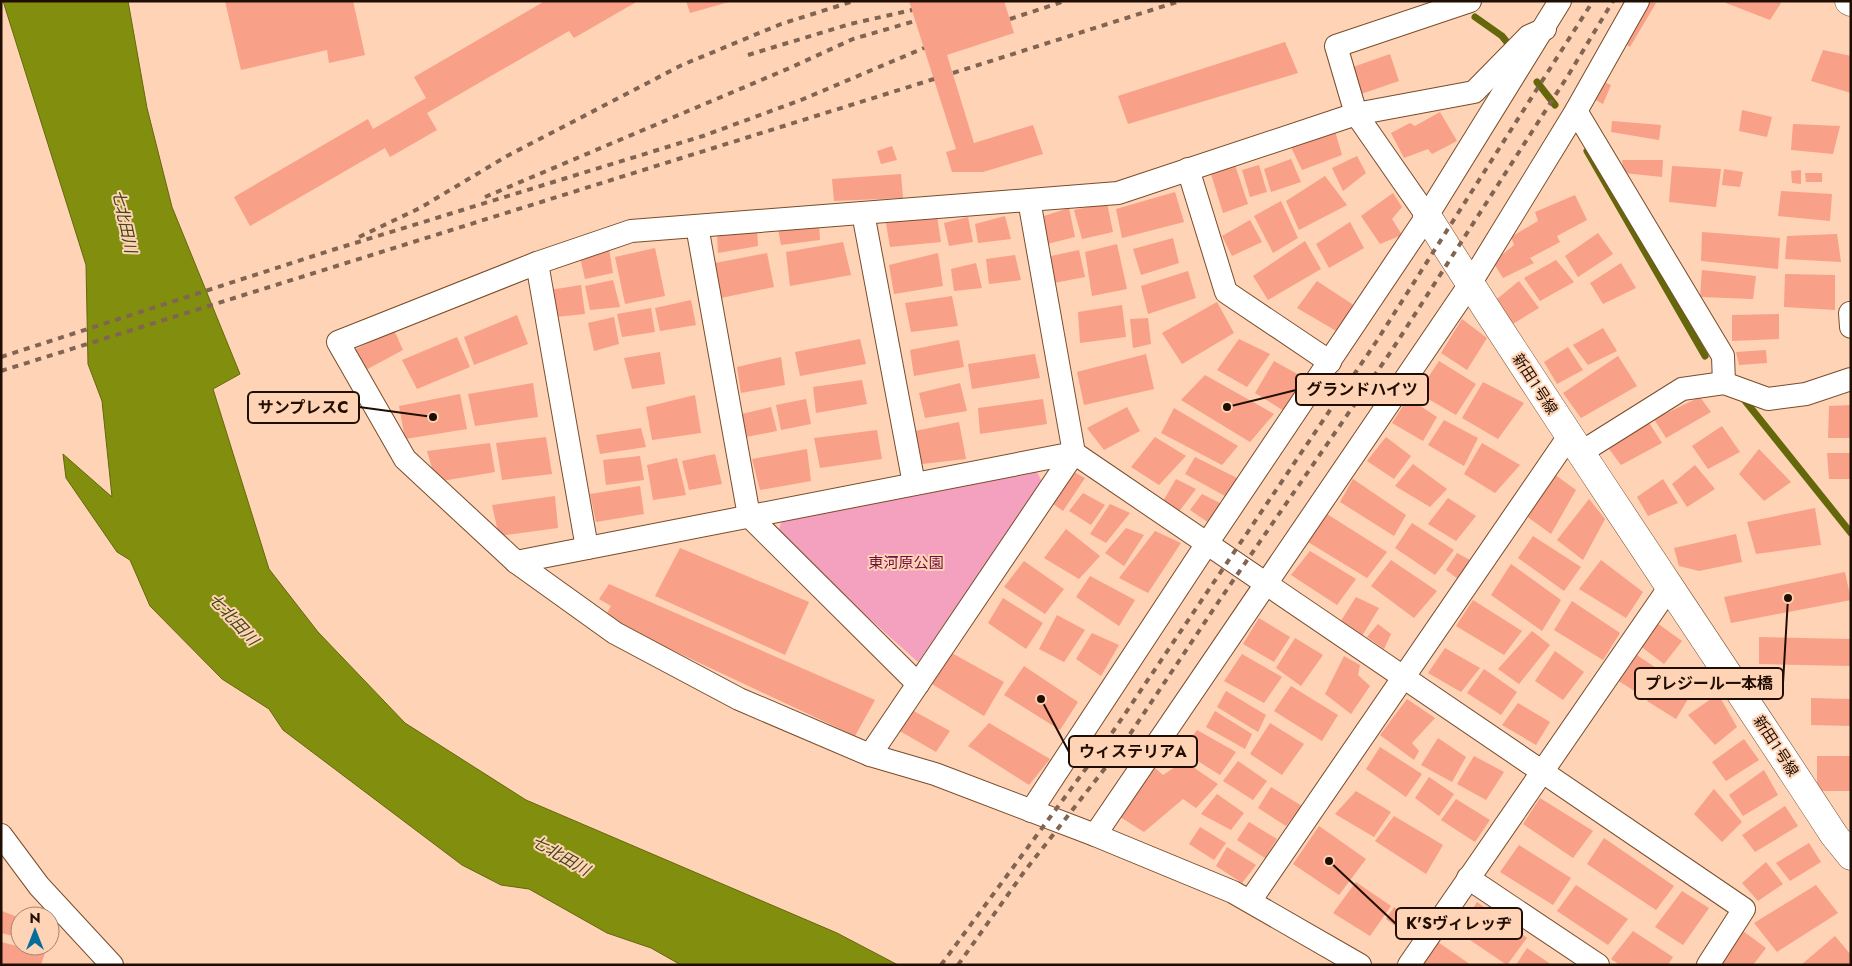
<svg xmlns="http://www.w3.org/2000/svg" width="1852" height="966" viewBox="0 0 1852 966" font-family="Jost,'Noto Sans JP',sans-serif">
<style>
.green{fill:#f4a0bf}
.water{fill:#828f0e;stroke:#65680a}
.lines{fill:none;stroke-linecap:round;stroke-linejoin:round}
.stream{stroke:#65680a;stroke-width:7}
.building{fill:#f8a088}
.minor-casing{stroke:#794c2a;stroke-width:24}
.tertiary-casing{stroke:#794c2a;stroke-width:29}
.minor{stroke:#fff;stroke-width:22}
.tertiary{stroke:#fff;stroke-width:28}
.rail{stroke:#816451;stroke-width:4;stroke-dasharray:6 6;stroke-linecap:butt}
.labels{text-anchor:middle;stroke-width:4;stroke-linejoin:round;paint-order:stroke}
.street-label{font-size:15px;fill:#210e02;stroke:#fed3b6}
.park-label{font-size:15px;fill:#6f0f3f;stroke:#fed3b6}
.water-label{font-size:16px;font-style:italic;fill:#404619;stroke:#fed3b6}
.leader{fill:none;stroke:#210e02;stroke-width:2}
.callout-dot{fill:#210e02;stroke:#fed3b6;stroke-width:2}
.callout{fill:#fed3b6;stroke:#210e02;stroke-width:2}
.callout-label{font-size:16px;text-anchor:middle;font-weight:bold;fill:#210e02}
</style>
<rect width="100%" height="100%" fill="#fed3b6"/>
<polygon class="green" points="1037,472 1042,482 918,662 777,536 782,520"/>
<polygon class="water" points="3,1 128,1 147,108 172,207 240,374 213,389 269,569 318,632 405,723 526,800 837,933 898,965 681,965 651,948 607,933 529,889 501,885 462,865 283,730 269,709 222,679 150,606 130,560 117,552 66,478 63,454 112,497 102,401 88,364 86,265"/>
<g class="lines">
<g class="stream">
<polyline points="1475,17 1502,36 1510,46"/>
<polyline points="1537,82 1555,105"/>
<polyline points="1587,151 1705,356"/>
<polyline points="1742,397 1851,533"/>
</g>
</g>
<g class="building">
<polygon points="225,1 353,1 365,55 329,63 327,50 241,70"/>
<polygon points="545,1 638,1 574,38 569,31 427,113 437,130 390,157 385,148 250,226 234,197 368,119 373,129 426,98 414,77"/>
<polygon points="686,1 729,1 729,2 690,13"/>
<polygon points="909,1 1004,1 1014,33 947,55 974,143 1033,125 1043,154 983,172 952,172 946,152 956,149"/>
<polygon points="1644,1 1656,3 1630,47 1622,41"/>
<polygon points="1726,1 1778,1 1781,3 1770,20 1726,3"/>
<polygon points="1285,42 1298,73 1128,124 1118,96"/>
<polygon points="1823,50 1851,56 1851,93 1811,81"/>
<polygon points="1390,54 1399,81 1361,94 1353,67"/>
<polygon points="1602,81 1611,85 1603,104 1594,99"/>
<polygon points="1742,110 1772,117 1767,137 1739,131"/>
<polygon points="1440,112 1457,141 1432,154 1428,149 1404,158 1391,133 1410,123 1415,126"/>
<polygon points="1612,121 1661,125 1659,140 1611,132"/>
<polygon points="1793,124 1840,126 1833,154 1791,150"/>
<polygon points="1335,131 1342,155 1302,170 1291,147"/>
<polygon points="892,146 897,160 881,164 877,151"/>
<polygon points="1357,156 1366,173 1343,191 1332,168"/>
<polygon points="1291,159 1301,182 1271,192 1264,169"/>
<polygon points="1622,160 1663,160 1662,177 1624,173"/>
<polygon points="1235,165 1248,204 1223,213 1211,174"/>
<polygon points="1259,165 1267,192 1250,197 1242,170"/>
<polygon points="1672,166 1721,169 1716,207 1669,202"/>
<polygon points="1724,169 1743,172 1740,187 1722,185"/>
<polygon points="1801,170 1801,184 1792,183 1791,171"/>
<polygon points="1805,173 1822,173 1822,182 1806,182"/>
<polygon points="901,174 903,198 834,201 832,179"/>
<polygon points="1325,176 1347,205 1299,230 1286,201"/>
<polygon points="1781,191 1832,194 1830,221 1778,216"/>
<polygon points="1175,192 1184,222 1122,238 1116,209"/>
<polygon points="1393,193 1402,207 1392,219 1402,235 1380,244 1361,216"/>
<polygon points="1575,195 1587,220 1557,236 1560,242 1530,258 1534,263 1503,278 1493,262 1514,245 1511,237 1538,221 1535,212"/>
<polygon points="1281,201 1298,238 1273,253 1254,216"/>
<polygon points="1107,203 1113,232 1082,239 1074,210"/>
<polygon points="1069,208 1075,237 1047,244 1041,217"/>
<polygon points="937,216 941,242 890,247 886,223"/>
<polygon points="1005,216 1011,239 978,243 975,224"/>
<polygon points="968,217 973,242 949,246 944,223"/>
<polygon points="1250,220 1262,242 1232,256 1222,236"/>
<polygon points="1350,222 1364,248 1329,268 1316,244"/>
<polygon points="819,224 820,240 781,245 778,229"/>
<polygon points="757,230 758,246 718,253 717,234"/>
<polygon points="1702,232 1780,238 1778,269 1701,261"/>
<polygon points="1598,233 1613,254 1578,277 1565,256"/>
<polygon points="1837,234 1841,262 1785,259 1787,236"/>
<polygon points="1173,238 1179,263 1141,275 1133,249"/>
<polygon points="1305,241 1321,269 1268,300 1253,276"/>
<polygon points="843,242 851,275 790,286 786,252"/>
<polygon points="1117,244 1127,289 1092,296 1085,252"/>
<polygon points="655,248 665,296 625,304 615,257"/>
<polygon points="609,249 613,273 585,279 580,257"/>
<polygon points="1079,250 1085,277 1054,283 1051,256"/>
<polygon points="767,253 774,287 721,298 715,263"/>
<polygon points="938,253 943,286 894,294 889,265"/>
<polygon points="1015,255 1021,280 989,284 986,259"/>
<polygon points="1556,260 1574,282 1540,301 1524,278"/>
<polygon points="976,263 982,288 954,291 951,269"/>
<polygon points="1621,263 1636,288 1603,304 1590,283"/>
<polygon points="1702,270 1756,276 1753,299 1700,297"/>
<polygon points="1188,271 1196,298 1148,314 1141,286"/>
<polygon points="1785,274 1835,275 1835,310 1784,307"/>
<polygon points="613,280 620,307 590,310 585,286"/>
<polygon points="1317,281 1355,306 1338,332 1297,308"/>
<polygon points="1519,281 1539,308 1511,325 1497,299"/>
<polygon points="581,285 585,314 555,317 550,290"/>
<polygon points="952,296 958,326 911,332 905,303"/>
<polygon points="691,300 696,325 660,331 655,308"/>
<polygon points="1217,302 1234,333 1182,364 1162,333"/>
<polygon points="1122,305 1126,337 1080,343 1078,312"/>
<polygon points="651,308 655,332 622,337 617,314"/>
<polygon points="1779,314 1779,339 1732,341 1732,315"/>
<polygon points="517,315 528,344 474,365 464,337"/>
<polygon points="614,317 619,344 594,351 588,323"/>
<polygon points="1148,318 1151,344 1133,348 1130,319"/>
<polygon points="1462,319 1487,338 1467,370 1441,353"/>
<polygon points="1603,328 1617,351 1588,365 1573,345"/>
<polygon points="394,330 403,350 362,372 352,351"/>
<polygon points="457,337 470,367 417,389 402,360"/>
<polygon points="860,339 866,364 800,376 795,352"/>
<polygon points="1239,339 1270,354 1247,387 1217,370"/>
<polygon points="959,340 964,367 914,376 910,350"/>
<polygon points="1568,347 1583,370 1557,384 1544,362"/>
<polygon points="1766,350 1767,363 1739,365 1736,352"/>
<polygon points="660,352 665,384 632,389 624,358"/>
<polygon points="1035,354 1040,378 972,389 968,364"/>
<polygon points="1146,354 1154,389 1084,405 1077,372"/>
<polygon points="1618,356 1637,386 1581,418 1563,393"/>
<polygon points="781,357 785,385 741,393 737,367"/>
<polygon points="1274,361 1310,381 1289,414 1255,393"/>
<polygon points="1439,361 1476,384 1456,415 1418,393"/>
<polygon points="1205,375 1274,414 1250,442 1181,400"/>
<polygon points="862,380 867,404 816,413 813,387"/>
<polygon points="1483,382 1524,403 1498,439 1462,418"/>
<polygon points="533,383 538,417 475,426 468,394"/>
<polygon points="960,383 967,411 925,418 919,393"/>
<polygon points="460,394 467,429 405,439 399,406"/>
<polygon points="695,395 701,433 652,440 646,407"/>
<polygon points="1700,397 1711,412 1666,438 1654,419"/>
<polygon points="1408,398 1437,417 1423,441 1392,423"/>
<polygon points="806,399 811,424 781,430 776,405"/>
<polygon points="1043,399 1047,424 980,434 978,408"/>
<polygon points="1851,405 1851,438 1828,438 1829,406"/>
<polygon points="771,407 777,431 746,437 742,414"/>
<polygon points="1127,407 1140,431 1104,450 1087,428"/>
<polygon points="1174,408 1238,446 1222,465 1161,433"/>
<polygon points="1444,420 1478,438 1464,466 1428,445"/>
<polygon points="1648,421 1662,443 1621,465 1609,449"/>
<polygon points="959,422 966,459 922,464 915,431"/>
<polygon points="1722,426 1740,452 1708,469 1692,446"/>
<polygon points="641,428 646,447 600,454 596,435"/>
<polygon points="877,430 882,459 820,468 814,438"/>
<polygon points="546,437 552,474 502,480 496,443"/>
<polygon points="1155,437 1186,456 1159,485 1131,467"/>
<polygon points="1386,437 1411,456 1394,479 1367,461"/>
<polygon points="490,443 495,472 436,482 427,451"/>
<polygon points="1482,443 1520,465 1495,493 1464,474"/>
<polygon points="807,449 811,481 760,490 752,459"/>
<polygon points="1759,449 1791,482 1764,501 1739,474"/>
<polygon points="1827,453 1851,453 1851,479 1829,479"/>
<polygon points="715,454 722,484 689,490 682,461"/>
<polygon points="640,456 644,480 606,485 603,460"/>
<polygon points="1195,457 1239,479 1225,496 1185,474"/>
<polygon points="677,458 686,495 653,500 647,465"/>
<polygon points="1413,464 1447,489 1430,507 1395,486"/>
<polygon points="1695,465 1715,489 1687,507 1672,484"/>
<polygon points="1074,472 1085,478 1063,511 1052,503"/>
<polygon points="1554,474 1576,490 1551,534 1525,515"/>
<polygon points="1176,479 1196,489 1178,513 1162,503"/>
<polygon points="1353,479 1406,515 1394,536 1340,502"/>
<polygon points="1663,479 1678,503 1648,516 1637,497"/>
<polygon points="640,486 644,514 596,522 590,494"/>
<polygon points="1083,493 1105,505 1091,525 1069,511"/>
<polygon points="1202,494 1222,504 1209,523 1190,510"/>
<polygon points="555,496 558,528 499,536 492,505"/>
<polygon points="1448,498 1476,516 1456,541 1428,524"/>
<polygon points="1589,499 1605,519 1583,560 1557,540"/>
<polygon points="1110,504 1130,513 1106,543 1090,534"/>
<polygon points="1815,508 1821,545 1756,554 1747,522"/>
<polygon points="1327,514 1387,552 1367,578 1308,542"/>
<polygon points="1412,523 1454,550 1435,575 1395,548"/>
<polygon points="1126,528 1144,535 1124,566 1105,553"/>
<polygon points="1066,529 1100,556 1079,579 1044,558"/>
<polygon points="1155,531 1181,543 1148,593 1119,578"/>
<polygon points="1736,534 1742,562 1699,571 1679,566 1674,548"/>
<polygon points="1533,536 1581,567 1564,591 1518,558"/>
<polygon points="680,548 809,602 785,655 655,596"/>
<polygon points="1310,551 1356,579 1337,605 1291,575"/>
<polygon points="1457,553 1470,560 1458,579 1446,570"/>
<polygon points="1391,560 1437,591 1414,618 1371,586"/>
<polygon points="1601,560 1643,592 1626,618 1579,589"/>
<polygon points="1024,561 1064,589 1045,614 1004,587"/>
<polygon points="1511,564 1561,600 1542,631 1491,595"/>
<polygon points="1845,572 1851,600 1731,623 1724,597"/>
<polygon points="1090,576 1135,600 1119,626 1076,597"/>
<polygon points="609,584 875,700 855,736 604,618 611,606 599,599"/>
<polygon points="1356,597 1379,608 1362,636 1339,624"/>
<polygon points="1003,598 1043,623 1026,649 988,623"/>
<polygon points="1473,600 1522,631 1504,655 1456,626"/>
<polygon points="1572,601 1620,633 1603,660 1554,630"/>
<polygon points="1057,615 1085,630 1064,662 1039,649"/>
<polygon points="1259,618 1290,637 1274,662 1243,644"/>
<polygon points="1657,623 1682,641 1664,664 1639,645"/>
<polygon points="1378,624 1391,634 1384,649 1367,637"/>
<polygon points="1532,631 1550,645 1519,684 1498,669"/>
<polygon points="1092,633 1119,645 1101,676 1076,659"/>
<polygon points="1759,637 1851,639 1851,666 1759,664"/>
<polygon points="1295,638 1323,655 1301,686 1276,668"/>
<polygon points="1445,648 1480,668 1461,692 1428,673"/>
<polygon points="1555,651 1584,672 1563,700 1535,681"/>
<polygon points="950,652 1004,682 984,716 932,684"/>
<polygon points="1634,653 1659,670 1641,695 1617,680"/>
<polygon points="1242,654 1282,677 1264,703 1224,681"/>
<polygon points="1344,656 1360,665 1358,675 1370,686 1351,714 1325,694"/>
<polygon points="1024,666 1078,702 1060,730 1004,695"/>
<polygon points="1484,669 1517,692 1501,715 1467,693"/>
<polygon points="1663,675 1691,694 1676,719 1647,701"/>
<polygon points="1291,686 1338,715 1322,741 1274,711"/>
<polygon points="1226,691 1266,715 1258,732 1217,707"/>
<polygon points="1718,694 1737,727 1715,745 1688,715"/>
<polygon points="1811,698 1851,699 1851,726 1811,725"/>
<polygon points="1407,699 1435,718 1412,743 1419,751 1414,760 1380,735"/>
<polygon points="1518,703 1550,722 1536,745 1502,725"/>
<polygon points="912,710 950,731 936,752 898,730"/>
<polygon points="1215,711 1252,734 1245,749 1206,727"/>
<polygon points="989,723 1050,759 1029,785 968,746"/>
<polygon points="1270,723 1304,744 1282,775 1250,754"/>
<polygon points="1197,730 1236,752 1220,775 1182,751"/>
<polygon points="1438,738 1466,757 1452,782 1421,765"/>
<polygon points="1744,739 1759,760 1726,781 1712,762"/>
<polygon points="1380,747 1422,774 1406,797 1366,769"/>
<polygon points="1474,756 1504,772 1486,800 1457,784"/>
<rect x="1817" y="756" width="34" height="35"/>
<polygon points="1184,761 1218,784 1196,808 1183,799 1144,832 1117,815 1155,768 1163,775"/>
<polygon points="1238,761 1267,781 1253,800 1223,781"/>
<polygon points="1764,770 1778,795 1743,816 1729,795"/>
<polygon points="1429,777 1454,794 1439,816 1415,798"/>
<polygon points="1271,787 1302,806 1286,826 1258,808"/>
<polygon points="1714,789 1742,822 1722,842 1694,814"/>
<polygon points="1356,791 1391,812 1374,837 1335,814"/>
<polygon points="1217,794 1244,813 1231,830 1201,814"/>
<polygon points="1540,798 1593,831 1573,858 1523,824"/>
<polygon points="1456,799 1490,820 1475,842 1441,820"/>
<polygon points="1785,806 1798,826 1755,852 1742,835"/>
<polygon points="1394,816 1443,845 1426,874 1375,841"/>
<polygon points="1249,822 1277,839 1265,858 1237,840"/>
<polygon points="1319,826 1366,859 1339,895 1293,864"/>
<polygon points="1200,827 1226,843 1214,860 1189,844"/>
<polygon points="1604,838 1674,886 1656,910 1587,864"/>
<polygon points="1809,843 1821,862 1790,881 1776,863"/>
<polygon points="1519,845 1571,878 1553,905 1500,872"/>
<polygon points="1227,847 1256,865 1242,883 1216,866"/>
<polygon points="1766,862 1783,884 1758,901 1742,883"/>
<polygon points="1356,882 1391,906 1370,936 1333,913"/>
<polygon points="1576,885 1628,919 1608,945 1557,911"/>
<polygon points="1816,885 1838,913 1777,952 1754,923"/>
<polygon points="1682,891 1709,908 1683,945 1655,927"/>
<polygon points="1477,902 1527,938 1507,965 1458,932"/>
<polygon points="1394,907 1420,926 1411,938 1386,919"/>
<polygon points="2,911 20,918 20,938 1,933"/>
<polygon points="1633,931 1673,957 1668,965 1620,965 1611,959"/>
<polygon points="1743,931 1766,948 1753,965 1724,965 1720,962"/>
<polygon points="1835,936 1851,955 1851,965 1801,965"/>
<polygon points="1435,940 1471,965 1419,965"/>
<polygon points="1,942 45,953 41,965 1,965"/>
<polygon points="1527,948 1552,965 1516,965"/>
</g>
<g class="lines">
<defs>
<g id="minor">
<polyline points="1576,111 1723,356 1724,383"/>
<polyline points="1188,169 1226,292 1330,362"/>
<polyline points="863,213 914,484"/>
<polyline points="1427,216 1356,114 1336,46 1470,1"/>
<polyline points="697,226 749,516 918,684"/>
<polyline points="537,263 587,548"/>
<polyline points="1850,313 1851,327"/>
<polyline points="1580,453 1682,389 1724,383 1768,399 1806,394 1851,379"/>
<polyline points="516,562 1074,453 1744,909 1708,965"/>
<polyline points="870,755 1074,453 1029,200"/>
<polyline points="1031,811 1206,545 1427,216 1560,1"/>
<polyline points="1,835 39,886 112,965"/>
<polyline points="1095,835 1470,284 1576,111 1638,1"/>
<polyline points="1468,878 1598,965"/>
<polyline points="1250,901 1569,436"/>
<polyline points="1360,965 1233,892 1095,835 935,774 870,755 739,699 615,633 516,562 405,459 338,342 537,263 631,231 1118,193 1356,114 1474,92 1529,36 1545,29"/>
<polyline points="1409,965 1671,585"/>
</g>
<g id="tertiary">
<polyline points="1849,1 1851,2"/>
<path d="M 1427,216 C 1559,425 1699,628 1834,835 L 1851,856"/>
</g>
</defs>
<use href="#minor" class="minor-casing"/>
<use href="#tertiary" class="tertiary-casing"/>
<use href="#minor" class="minor"/>
<use href="#tertiary" class="tertiary"/>
<g class="rail">
<polyline points="1010,19 1065,1"/>
<polyline points="748,55 850,24 912,10"/>
<polyline points="953,73 1180,1"/>
<polyline points="485,197 792,67 853,39 915,21"/>
<polyline points="359,237 420,208 507,156 682,65 781,24 854,1"/>
<polyline points="1,357 329,251 703,136 801,100 924,48"/>
<polyline points="1,371 934,79"/>
<polyline points="941,965 1110,736 1376,342 1593,1"/>
<polyline points="958,965 1024,872 1120,749 1219,601 1392,350 1569,74 1613,1"/>
</g>
</g>
<g class="labels">
<g class="street-label">
<text transform="translate(1535 384) rotate(57)" y="5">新田１号線</text>
<text transform="translate(1776 746) rotate(57)" y="5">新田１号線</text>
</g>
<g class="park-label">
<text x="906" y="568">東河原公園</text>
</g>
<g class="water-label">
<text transform="translate(125 221) rotate(78)" y="6">七北田川</text>
<text transform="translate(234 619) rotate(47)" y="6">七北田川</text>
<text transform="translate(561 855) rotate(30)" y="6">七北田川</text>
</g>
</g>
<path class="leader" d="M1227 407L1296 390M433 417L359 407M1788 598L1783 683M1041 699L1069 752M1329 861L1396 924"/>
<g class="callout-dot">
<circle cx="1227" cy="407" r="5"/>
<circle cx="433" cy="417" r="5"/>
<circle cx="1788" cy="598" r="5"/>
<circle cx="1041" cy="699" r="5"/>
<circle cx="1329" cy="861" r="5"/>
</g>
<g class="callout">
<rect x="1296" y="374" width="132" height="31" rx="5"/>
<rect x="248" y="392" width="111" height="31" rx="5"/>
<rect x="1635" y="668" width="148" height="31" rx="5"/>
<rect x="1069" y="736" width="128" height="31" rx="5"/>
<rect x="1396" y="908" width="126" height="31" rx="5"/>
</g>
<g class="callout-label">
<text x="1362" y="395">グランドハイツ</text>
<text x="303" y="413">サンプレスC</text>
<text x="1709" y="689">プレジール一本橋</text>
<text x="1133" y="757">ウィステリアA</text>
<text x="1459" y="929">K'Sヴィレッヂ</text>
</g>
<rect width="1852" height="966" fill="none" stroke="#210e02" stroke-width="5"/>
<g transform="translate(35 931)"><circle r="24" fill="#fed3b6" stroke="#a6846e"/>
<path d="M0-4L9 19L0 12L-9 19Z" fill="#056d9a"/>
<text y="-8" font-size="14" font-weight="bold" text-anchor="middle" fill="#210e02">N</text>
</g>
</svg>
